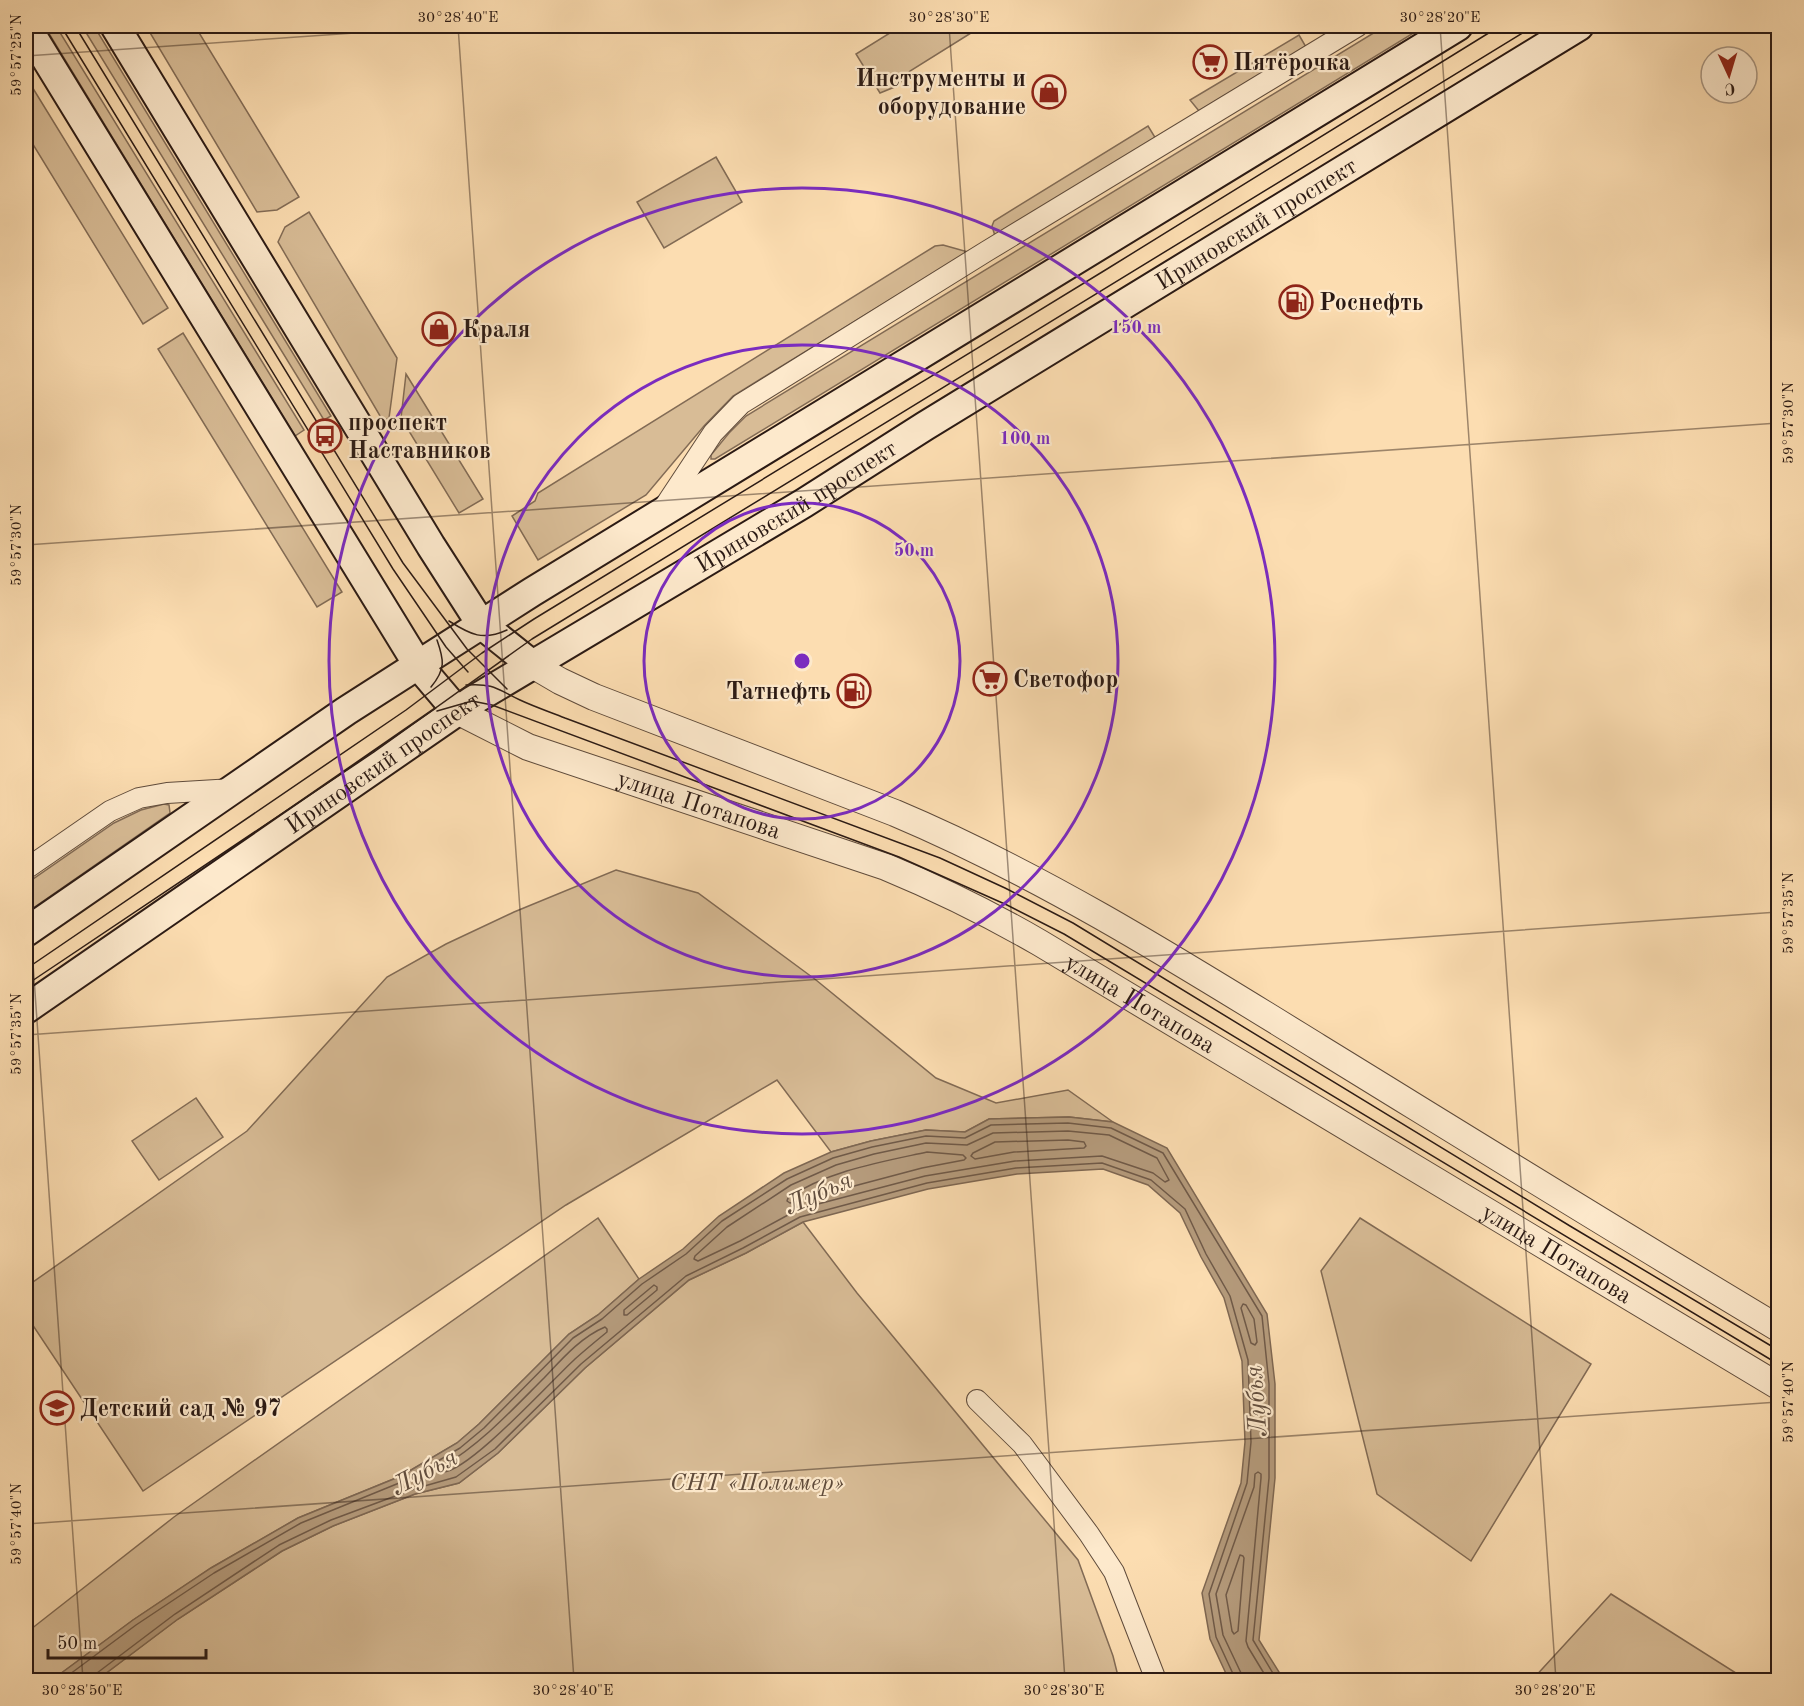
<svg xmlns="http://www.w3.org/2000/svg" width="1804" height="1706" viewBox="0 0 1804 1706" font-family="'Old Standard TT',serif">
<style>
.green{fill:#d8bc96;stroke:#826b55;stroke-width:1.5}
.water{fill:#b59b7c;stroke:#7e6752;stroke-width:1.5}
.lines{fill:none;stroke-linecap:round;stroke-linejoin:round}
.shore{stroke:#705a48;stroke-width:1.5}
.minor-casing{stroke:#5f4b3b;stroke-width:22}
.tertiary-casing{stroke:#5f4b3b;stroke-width:28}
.secondary-casing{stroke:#2b1a14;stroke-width:32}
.minor{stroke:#fde9cc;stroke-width:20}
.tertiary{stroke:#fde9cc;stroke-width:26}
.secondary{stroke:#fde9cc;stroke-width:28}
.tram{stroke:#2b1a14;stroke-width:1.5}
.ticks{fill:none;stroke:#2b1a14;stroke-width:1.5;stroke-opacity:0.45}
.ring{fill:none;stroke:#7b2cbf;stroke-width:3}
.labels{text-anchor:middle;stroke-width:4.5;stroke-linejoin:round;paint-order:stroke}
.poi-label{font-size:24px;font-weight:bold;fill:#2b1a14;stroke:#fde9cc;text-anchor:start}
.street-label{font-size:24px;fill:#2b1a14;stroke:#fde9cc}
.park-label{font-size:24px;font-style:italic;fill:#5f4b3b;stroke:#fde9cc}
.water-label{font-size:26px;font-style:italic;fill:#624e3e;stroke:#fde9cc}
.centre{fill:#7b2cbf;stroke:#fde9cc;stroke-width:3}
.ring-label{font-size:18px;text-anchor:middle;font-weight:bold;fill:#7b2cbf;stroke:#fde9cc;stroke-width:4.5;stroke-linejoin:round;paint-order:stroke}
.neatline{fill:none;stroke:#2b1a14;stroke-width:2}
.ticks-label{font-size:15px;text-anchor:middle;fill:#2b1a14}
</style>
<rect width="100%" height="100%" fill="#fcddb1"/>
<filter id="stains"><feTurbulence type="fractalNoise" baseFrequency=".00333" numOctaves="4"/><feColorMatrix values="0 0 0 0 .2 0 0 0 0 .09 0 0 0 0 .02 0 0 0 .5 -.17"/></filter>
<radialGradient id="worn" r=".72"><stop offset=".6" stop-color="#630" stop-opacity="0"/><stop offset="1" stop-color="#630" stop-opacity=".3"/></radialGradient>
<g class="green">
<polygon points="47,26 56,26 304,430 295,436 45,27"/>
<polygon points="82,26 94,26 331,416 324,420"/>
<polygon points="146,26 195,26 299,197 277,210 257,212"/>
<polygon points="901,26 979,26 979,28 910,71 897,86 880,93 856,54"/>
<polygon points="1385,26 1425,26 715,459 711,459 711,455 729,433 746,416"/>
<polygon points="1299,35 1306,47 1199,111 1190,100"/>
<polygon points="26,77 168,308 143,324 26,133"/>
<polygon points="1148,126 1156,139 995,236 992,226 994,221"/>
<polygon points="716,157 742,202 664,248 637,202"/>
<polygon points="309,212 397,358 389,418 383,421 278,242 285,227"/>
<polygon points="943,245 968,252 733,396 704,426 646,495 538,560 512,516 535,501 538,493 935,246"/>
<polygon points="183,333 342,592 317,607 158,349"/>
<polygon points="406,374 483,499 459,513 401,418"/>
<polygon points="164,804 169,805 170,813 26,913 26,884 114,823 141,810"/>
<polygon points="616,870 698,893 816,980 936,1078 996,1103 1068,1090 1113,1122 1069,1117 989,1119 965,1132 926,1130 871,1141 831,1152 777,1080 566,1205 143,1491 26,1315 26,1287 247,1131 387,977 446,944 514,912"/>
<polygon points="196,1098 223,1137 159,1180 132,1141"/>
<polygon points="598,1218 639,1279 598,1315 569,1334 479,1424 457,1443 401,1476 298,1518 211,1568 133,1620 52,1680 26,1680 26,1633 174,1517"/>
<polygon points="1360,1218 1591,1364 1471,1561 1377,1494 1321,1271"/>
<polygon points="803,1222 857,1293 1078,1560 1113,1656 1119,1680 97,1680 178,1619 282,1551 333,1526 415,1494 459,1483 498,1453 585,1368 689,1280 746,1253"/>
<polygon points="1611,1594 1747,1680 1532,1680"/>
</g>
<polygon class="water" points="1069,1117 1113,1122 1167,1148 1267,1314 1275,1384 1275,1478 1259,1640 1284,1680 1229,1680 1210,1639 1202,1593 1241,1483 1245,1442 1242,1361 1224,1298 1201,1257 1180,1213 1148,1185 1103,1169 1017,1174 928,1189 803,1222 746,1253 689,1280 585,1368 498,1453 459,1483 415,1494 333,1526 282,1551 178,1619 97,1680 52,1680 133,1620 211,1568 298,1518 401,1476 457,1443 479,1424 569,1334 598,1315 639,1279 683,1249 719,1216 784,1173 831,1152 871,1141 926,1130 965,1132 989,1119"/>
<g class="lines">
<g class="shore">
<polygon points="1068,1131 1109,1135 1157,1158 1169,1180 1165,1182 1153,1173 1102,1156 1015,1161 925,1176 799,1209 740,1241 698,1261 694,1259 695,1256 727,1227 791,1185 836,1165 874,1154 926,1143 967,1145 993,1133"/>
<polygon points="1068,1140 1084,1142 1086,1146 1084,1148 1014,1152 975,1159 971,1156 973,1153 995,1142"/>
<path d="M 927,1152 L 963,1155 L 966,1158 L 964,1160 L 922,1168 L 790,1203 L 787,1201 L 788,1198 C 827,1171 881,1162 927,1152 Z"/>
<polygon points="654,1285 657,1287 657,1290 627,1315 624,1315 624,1310"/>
<polygon points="1243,1304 1246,1305 1254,1319 1257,1342 1255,1345 1251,1343 1241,1308"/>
<path d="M 605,1327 L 607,1329 L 607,1332 C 596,1341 585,1350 575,1359 C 552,1380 467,1474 442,1472 L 442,1467 C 482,1443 512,1410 544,1378 C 562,1359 581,1337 605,1327 Z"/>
<polygon points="1240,1555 1243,1556 1244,1558 1238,1631 1234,1634 1232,1631 1226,1595"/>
<polyline points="62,1680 136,1625 214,1573 301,1523 404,1481 460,1448 484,1428 573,1338 602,1319 642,1284 686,1254 722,1221 787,1179 833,1158 872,1147 926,1136 965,1138 991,1125 1068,1123 1111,1128 1163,1153 1262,1316 1269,1384 1269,1478 1253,1640 1277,1680"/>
<polyline points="94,1680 97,1673 175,1614 279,1545 331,1520 414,1489 456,1477 495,1449 581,1364 686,1276 743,1248 800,1217 927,1183 1016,1168 1102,1163 1151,1180 1185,1209 1206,1254 1230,1296 1248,1360 1251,1442 1247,1483 1209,1594 1216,1637 1234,1676 1234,1680"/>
<polyline points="1242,1680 1241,1673 1223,1635 1216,1594 1254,1487 1255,1474 1258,1472 1261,1474 1261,1478 1246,1641 1248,1647 1268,1680"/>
</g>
<defs>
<g id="minor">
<polyline points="664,507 713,433 741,404 987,251 1358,26"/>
<polyline points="26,869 110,811 139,798 167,793 233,789"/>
<polyline points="977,1400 1022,1444 1089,1534 1114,1572 1156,1680"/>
</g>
<g id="tertiary">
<path d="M 531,664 L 560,681 L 594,697 L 895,813 C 1042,875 1182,963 1318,1047 C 1471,1141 1624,1236 1778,1328"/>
<path id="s1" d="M 457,711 L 528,747 L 886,867 C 939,889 990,914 1040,943 L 1778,1386"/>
</g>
<g id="secondary">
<polyline points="26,26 418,665 457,711"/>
<polyline points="115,26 431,546 481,624 531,664"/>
<polyline points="26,932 346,711 532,592 1458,26"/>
<path id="s2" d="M 26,1009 L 472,701 L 804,503 L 925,426 L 1579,26"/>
</g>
</defs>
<use href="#minor" class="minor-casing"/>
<use href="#tertiary" class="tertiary-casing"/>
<use href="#secondary" class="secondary-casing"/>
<use href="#minor" class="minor"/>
<use href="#tertiary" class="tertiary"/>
<use href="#secondary" class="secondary"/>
<g class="tram">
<polyline points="61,26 393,569 446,647 468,672"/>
<polyline points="75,26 403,563 467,649 507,689"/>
<path d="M 449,621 C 471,635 483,641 507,630"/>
<path d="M 466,685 C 494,683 497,689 520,700 C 535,707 550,712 565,718 L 940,858 L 1005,888 L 1073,923 L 1570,1226 L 1778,1350"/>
<path d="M 431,687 C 446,669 444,660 437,640"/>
<polyline points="437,711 472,701 492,705 899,857 1007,905 1064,934 1778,1364"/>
<polyline points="26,969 406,710 482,653 534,619 1107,269 1500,26"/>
<polyline points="26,985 374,752 532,639 1534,26"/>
</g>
</g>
<path class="ticks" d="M 458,26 L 574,1680M 949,26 L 1065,1680M 1440,26 L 1556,1680M 26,56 L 455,26M 26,545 L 1778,423M 26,863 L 83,1680M 26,1035 L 1778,912M 26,1524 L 1778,1402"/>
<g class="ring">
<circle cx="802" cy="661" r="158"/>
<circle cx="802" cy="661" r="316"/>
<circle cx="802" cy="661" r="473"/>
</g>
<defs>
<symbol id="supermarket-ring" viewBox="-11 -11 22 22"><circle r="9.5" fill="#fde9cc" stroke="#8f2418" stroke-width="1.5"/><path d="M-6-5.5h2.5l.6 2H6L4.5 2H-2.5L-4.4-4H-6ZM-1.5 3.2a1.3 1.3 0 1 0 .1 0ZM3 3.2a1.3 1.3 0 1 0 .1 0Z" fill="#8f2418"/></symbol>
<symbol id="shop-ring" viewBox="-11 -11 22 22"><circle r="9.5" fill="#fde9cc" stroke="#8f2418" stroke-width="1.5"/><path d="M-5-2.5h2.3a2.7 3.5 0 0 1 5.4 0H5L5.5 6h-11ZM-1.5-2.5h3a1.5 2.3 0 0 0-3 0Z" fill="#8f2418"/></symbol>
<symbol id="fuel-ring" viewBox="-11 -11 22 22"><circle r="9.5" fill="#fde9cc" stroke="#8f2418" stroke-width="1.5"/><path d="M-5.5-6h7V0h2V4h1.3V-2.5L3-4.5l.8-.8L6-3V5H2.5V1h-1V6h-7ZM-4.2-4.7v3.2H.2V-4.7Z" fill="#8f2418"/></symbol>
<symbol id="bus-ring" viewBox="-11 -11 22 22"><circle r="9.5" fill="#fde9cc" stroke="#8f2418" stroke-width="1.5"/><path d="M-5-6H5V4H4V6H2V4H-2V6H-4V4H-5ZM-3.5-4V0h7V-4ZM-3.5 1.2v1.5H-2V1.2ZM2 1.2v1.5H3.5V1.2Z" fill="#8f2418"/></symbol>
<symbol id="school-ring" viewBox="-11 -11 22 22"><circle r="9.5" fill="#fde9cc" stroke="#8f2418" stroke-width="1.5"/><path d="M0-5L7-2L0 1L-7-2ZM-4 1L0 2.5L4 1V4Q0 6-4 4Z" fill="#8f2418"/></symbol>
</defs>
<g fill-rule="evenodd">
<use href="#supermarket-ring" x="1191" y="43" width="38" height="38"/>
<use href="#shop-ring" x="1030" y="73" width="38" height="38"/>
<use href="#fuel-ring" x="1277" y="283" width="38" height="38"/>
<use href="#shop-ring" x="420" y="310" width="38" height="38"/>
<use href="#bus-ring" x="306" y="417" width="38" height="38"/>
<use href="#supermarket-ring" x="971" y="660" width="38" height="38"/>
<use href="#fuel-ring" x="835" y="672" width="38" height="38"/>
<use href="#school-ring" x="38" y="1389" width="38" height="38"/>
</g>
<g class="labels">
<g class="poi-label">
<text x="1233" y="70">Пятёрочка</text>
<text x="1026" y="86" text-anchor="end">Инструменты и<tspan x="1026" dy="28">оборудование</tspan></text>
<text x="1319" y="310">Роснефть</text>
<text x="462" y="337">Краля</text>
<text x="348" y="430">проспект<tspan x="348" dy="28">Наставников</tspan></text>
<text x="1013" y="687">Светофор</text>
<text x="831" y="699" text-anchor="end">Татнефть</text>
<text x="80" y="1416">Детский сад № 97</text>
</g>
<g class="street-label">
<text dy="8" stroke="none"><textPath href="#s2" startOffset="1460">Ириновский проспект</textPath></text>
<text dy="8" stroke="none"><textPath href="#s2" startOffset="920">Ириновский проспект</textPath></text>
<text dy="8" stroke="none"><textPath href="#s2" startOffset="434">Ириновский проспект</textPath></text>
<text dy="8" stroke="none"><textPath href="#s1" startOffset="260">улица Потапова</textPath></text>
<text dy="8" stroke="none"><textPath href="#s1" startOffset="746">улица Потапова</textPath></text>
<text dy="8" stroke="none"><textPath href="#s1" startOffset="1232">улица Потапова</textPath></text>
</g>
<g class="park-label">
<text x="757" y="1490">СНТ «Полимер»</text>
</g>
<g class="water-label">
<text transform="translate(818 1192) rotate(-24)" y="9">Лубья</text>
<text transform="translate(1255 1401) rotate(-94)" y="9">Лубья</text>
<text transform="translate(424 1471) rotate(-28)" y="9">Лубья</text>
</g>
</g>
<circle cx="802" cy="661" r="9" class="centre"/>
<g class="ring-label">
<text x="1136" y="333">150 m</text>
<text x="1025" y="444">100 m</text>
<text x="914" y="556">50 m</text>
</g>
<rect width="1804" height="1706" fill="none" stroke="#fcddb1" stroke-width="66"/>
<g transform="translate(1729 75) rotate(176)"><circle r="28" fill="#fde9cc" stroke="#a99682" stroke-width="1.5"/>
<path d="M0-4.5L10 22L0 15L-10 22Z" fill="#8f2418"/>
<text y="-9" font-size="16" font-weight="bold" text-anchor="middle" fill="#2b1a14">С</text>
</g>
<path d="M48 1649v9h158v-9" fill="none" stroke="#2b1a14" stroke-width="3"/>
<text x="57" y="1649" font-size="18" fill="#2b1a14" stroke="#fde9cc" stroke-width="4.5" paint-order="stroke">50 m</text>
<rect x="33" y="33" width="1738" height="1640" class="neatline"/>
<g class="ticks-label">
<text x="458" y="22">30°28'40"E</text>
<text x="949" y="22">30°28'30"E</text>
<text x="1440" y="22">30°28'20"E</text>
<text transform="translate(16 55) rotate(-90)" y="5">59°57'25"N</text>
<text transform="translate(1788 423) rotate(-90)" y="5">59°57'30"N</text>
<text transform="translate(16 545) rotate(-90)" y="5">59°57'30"N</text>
<text transform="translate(1788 913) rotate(-90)" y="5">59°57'35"N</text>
<text transform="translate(16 1034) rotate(-90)" y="5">59°57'35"N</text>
<text transform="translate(1788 1402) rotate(-90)" y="5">59°57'40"N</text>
<text transform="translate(16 1524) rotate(-90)" y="5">59°57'40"N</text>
<text x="82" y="1695">30°28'50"E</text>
<text x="573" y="1695">30°28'40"E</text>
<text x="1064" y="1695">30°28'30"E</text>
<text x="1555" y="1695">30°28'20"E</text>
</g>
<rect width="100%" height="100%" filter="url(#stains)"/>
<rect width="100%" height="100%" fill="url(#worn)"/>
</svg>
